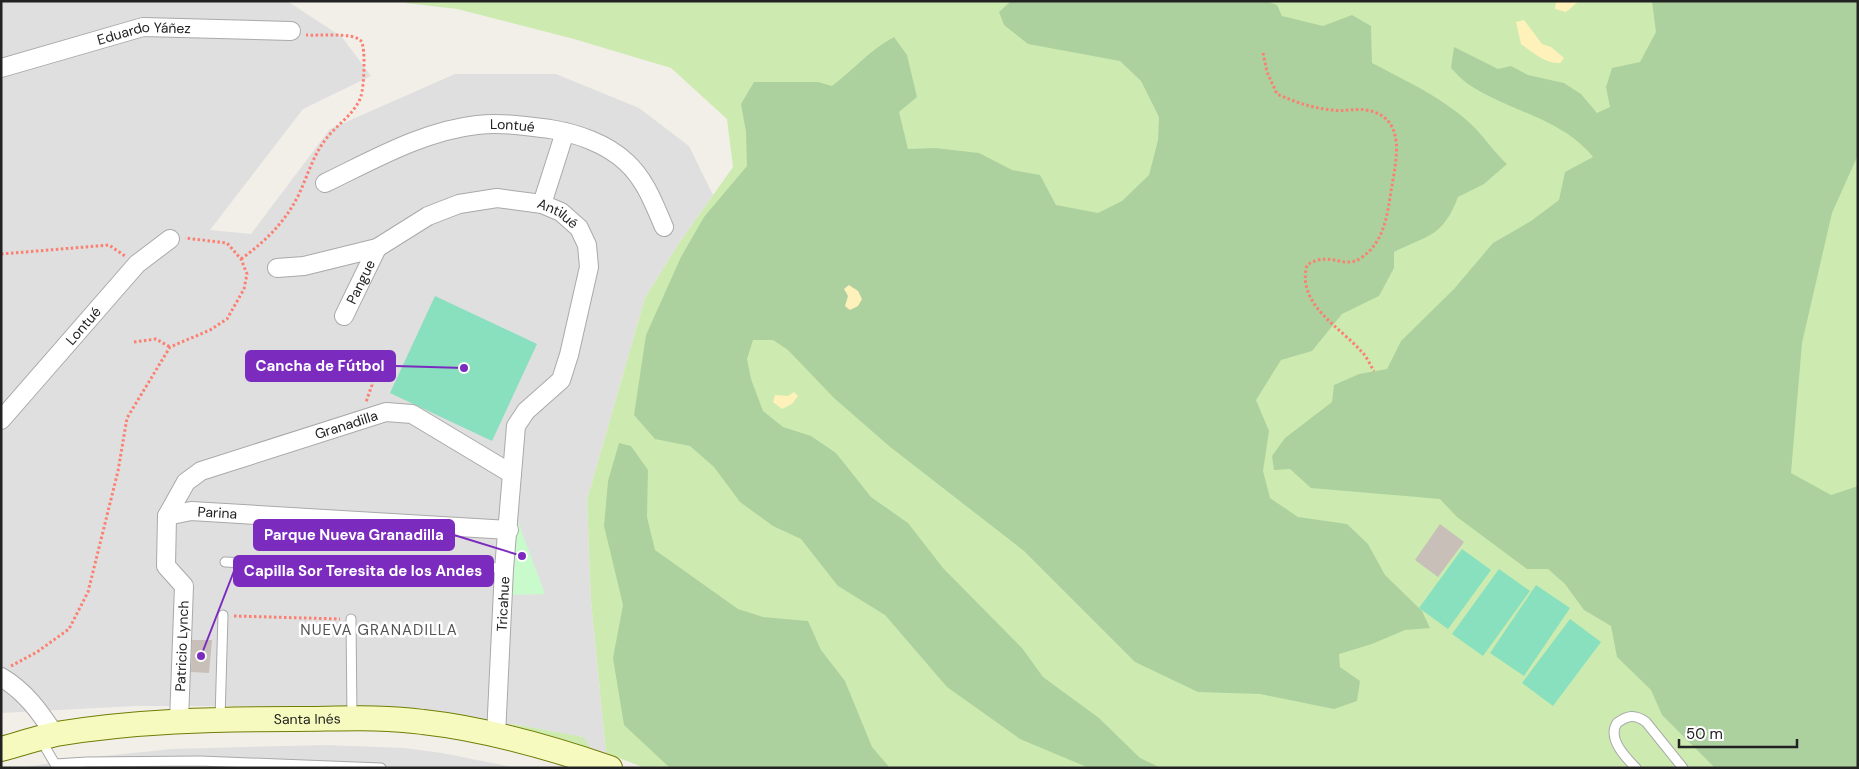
<svg xmlns="http://www.w3.org/2000/svg" width="1859" height="769" viewBox="0 0 1859 769" font-family="'DM Sans',sans-serif">
<style>
.residential{fill:#e0dfdf}
.grass{fill:#cdebb0}
.forest{fill:#add19e}
.sand{fill:#fff1ba}
.park{fill:#c8facc}
.pitch{fill:#88e0be}
.building{fill:#c7bfb8}
.lines{fill:none;stroke-linecap:round;stroke-linejoin:round}
.lane-casing{stroke:#a9a9a9;stroke-width:11}
.street-casing{stroke:#a9a9a9;stroke-width:20}
.secondary-casing{stroke:#707d05;stroke-width:26}
.path{stroke:#fa8072;stroke-width:3;stroke-dasharray:2.5 2.5;stroke-linecap:butt}
.lane{stroke:#fff;stroke-width:9}
.street{stroke:#fff;stroke-width:18}
.secondary{stroke:#f7fabf;stroke-width:24}
.labels{text-anchor:middle;stroke-width:5;stroke-linejoin:round;paint-order:stroke}
.street-label{font-size:14px;fill:#222;stroke:#fff}
.neighbourhood-label{font-size:15px;letter-spacing:1px;fill:#555;stroke:#fff}
.leader{fill:none;stroke:#7b2cbf;stroke-width:2}
.callout-dot{fill:#7b2cbf;stroke:#fff;stroke-width:2}
.callout{fill:#7b2cbf;stroke:#7b2cbf;stroke-width:2}
.callout-label{font-size:15px;text-anchor:middle;font-weight:bold;fill:#fff}
</style>
<rect width="100%" height="100%" fill="#f2efe9"/>
<g class="residential">
<polygon points="1,1 287,1 342,37 371,76 303,109 210,230 251,234 330,129 455,74 556,74 639,108 689,146 713,195 679,243 645,298 587,500 591,601 606,753 594,753 582,737 513,724 512,728 350,706 135,706 1,713"/>
<polygon points="326,745 404,748 442,753 517,768 21,768 74,759 172,749"/>
</g>
<g class="grass">
<polygon points="408,1 1858,1 1858,768 645,768 606,753 591,601 587,500 645,298 679,243 733,167 727,119 671,68 574,39 457,9 406,3"/>
<polygon points="513,724 583,737 594,753 512,728"/>
</g>
<g class="forest">
<path d="M 1011,1 L 1266,1 L 1277,5 L 1282,16 L 1323,26 L 1352,15 L 1371,26 L 1372,63 C 1408,82 1448,100 1476,129 C 1487,141 1495,153 1507,164 L 1484,184 L 1458,197 C 1443,237 1428,235 1394,252 L 1394,268 L 1379,296 L 1342,314 L 1312,351 L 1281,360 L 1256,400 L 1269,431 L 1263,471 L 1270,498 L 1298,517 L 1347,524 L 1368,544 L 1385,575 L 1422,611 L 1430,628 L 1405,630 L 1372,644 L 1339,654 L 1340,667 L 1360,681 L 1357,701 L 1334,709 L 1260,694 L 1198,692 L 1135,662 L 1024,551 L 889,446 L 834,398 L 788,350 L 773,340 L 753,340 L 747,359 L 751,379 L 763,411 L 783,427 L 811,436 L 836,453 L 871,497 L 908,523 L 943,568 L 1022,648 L 1043,677 L 1099,718 L 1140,758 L 1161,768 L 1089,768 L 1020,739 L 947,687 L 885,615 L 838,586 L 801,539 L 773,526 L 740,502 L 714,467 L 690,446 L 655,439 L 634,415 L 646,335 L 681,257 L 704,217 L 747,166 L 746,132 L 741,104 L 754,82 L 818,82 L 832,86 C 853,70 871,49 894,37 L 907,55 L 917,97 L 899,112 L 908,149 L 935,148 L 979,153 L 1012,170 L 1040,175 L 1056,205 L 1098,213 L 1122,201 L 1149,175 L 1158,140 L 1159,117 L 1141,81 L 1120,61 L 1028,44 L 1004,25 L 999,12 Z"/>
<path d="M 1652,1 L 1858,1 L 1858,155 L 1832,213 L 1802,343 L 1791,473 L 1831,495 L 1858,486 L 1858,768 L 1715,768 L 1662,715 L 1651,690 L 1617,657 L 1611,626 L 1584,610 L 1565,584 L 1548,569 L 1527,569 L 1457,517 L 1440,499 L 1311,488 L 1290,469 L 1274,470 L 1272,456 L 1285,438 L 1332,402 L 1334,385 L 1359,374 L 1387,369 L 1401,341 L 1454,289 L 1493,243 L 1531,221 L 1559,200 L 1565,172 L 1593,157 C 1562,118 1507,111 1468,84 C 1462,80 1456,73 1451,68 L 1454,47 L 1498,69 L 1511,66 L 1528,75 L 1564,83 L 1581,94 L 1597,113 L 1610,107 L 1606,87 L 1612,68 L 1640,62 L 1656,32 Z"/>
<polygon points="619,443 631,446 648,470 647,517 655,550 738,609 763,617 808,621 821,650 845,681 872,747 890,768 670,768 624,725 613,658 623,605 604,526 608,481"/>
</g>
<g class="sand">
<polygon points="1556,1 1579,1 1566,12 1555,9"/>
<path d="M 1524,20 L 1542,44 L 1551,47 L 1564,58 L 1560,63 C 1546,64 1532,52 1521,44 L 1516,22 Z"/>
<polygon points="849,285 858,291 862,299 858,306 850,310 845,306 848,296 844,289"/>
<polygon points="794,392 798,396 792,404 782,409 773,402 775,395 788,396"/>
</g>
<polygon class="park" points="513,519 517,519 545,594 512,595"/>
<g class="pitch">
<polygon points="435,296 537,344 492,441 390,393"/>
<polygon points="1462,549 1491,570 1448,629 1419,608"/>
<polygon points="1499,569 1530,591 1483,656 1452,634"/>
<polygon points="1536,585 1570,608 1524,676 1490,653"/>
<polygon points="1570,619 1601,642 1553,706 1522,683"/>
</g>
<g class="building">
<polygon points="1440,524 1464,542 1438,577 1415,560"/>
<polygon points="192,640 212,640 209,673 191,672"/>
</g>
<g class="lines">
<defs>
<g id="lane">
<polyline points="225,562 459,573 467,564 504,569"/>
<polyline points="351,619 352,717"/>
<polyline points="220,719 223,615"/>
<polyline points="41,740 55,764 87,762 200,761 381,768"/>
<path d="M 1636,768 C 1625,757 1607,738 1617,723 C 1628,715 1635,714 1646,722 L 1683,768"/>
</g>
<g id="street">
<path id="s1" d="M 1,68 L 143,27 L 291,31"/>
<path id="s2" d="M 325,183 C 373,160 423,131 477,125 C 501,122 526,126 550,129 C 575,133 606,143 626,162 C 645,179 654,204 664,227"/>
<polyline points="542,204 565,132"/>
<path id="s3" d="M 277,268 L 304,266 L 377,248 L 428,216 L 459,204 L 497,198 L 542,204 L 561,212 L 579,228 L 587,245 L 589,267 L 569,355 L 561,380 L 526,411 L 516,426 L 504,569 L 496,735"/>
<path id="s4" d="M 344,316 L 377,248"/>
<path id="s5" d="M 1,420 L 137,264 L 170,239"/>
<path id="s6" d="M 167,516 L 191,511 L 509,530"/>
<path d="M 1,677 C 25,691 40,712 55,735"/>
<path id="s7" d="M 179,721 L 184,586 L 166,566 L 167,516 L 186,482 L 201,471 L 386,412 L 412,414 L 512,474"/>
</g>
<g id="secondary">
<path id="s8" d="M 1,749 C 19,744 38,738 56,734 C 135,721 215,719 294,719 C 337,719 381,716 423,722 C 487,729 549,747 610,768"/>
</g>
</defs>
<use href="#lane" class="lane-casing"/>
<use href="#street" class="street-casing"/>
<use href="#secondary" class="secondary-casing"/>
<g class="path">
<path d="M 1263,53 L 1267,72 L 1277,94 C 1295,102 1312,108 1332,110 C 1343,112 1355,108 1366,110 C 1408,117 1396,161 1391,191 C 1387,217 1384,242 1361,258 C 1343,270 1330,250 1307,265 C 1296,304 1340,327 1362,352 C 1367,357 1370,365 1374,371"/>
<polyline points="1,254 109,245 125,256"/>
<path d="M 241,259 C 266,241 286,221 299,194 C 307,177 312,159 323,143 C 334,126 355,115 361,96 C 364,88 366,47 361,41 C 354,32 318,36 306,35"/>
<polyline points="134,342 156,339 170,347"/>
<polyline points="358,370 371,373 372,385 366,402"/>
<polyline points="234,616 340,619"/>
<polyline points="11,666 37,652 69,629 88,592 118,471 127,418 170,347 210,330 227,319 244,289 247,274 241,259 227,243 185,238"/>
</g>
<use href="#lane" class="lane"/>
<use href="#street" class="street"/>
<use href="#secondary" class="secondary"/>
</g>
<g class="labels">
<g class="street-label">
<text dy="5" stroke="none"><textPath href="#s1" startOffset="148">Eduardo Yáñez</textPath></text>
<text dy="5" stroke="none"><textPath href="#s2" startOffset="199">Lontué</textPath></text>
<text dy="5" stroke="none"><textPath href="#s3" startOffset="298">Antilué</textPath></text>
<text dy="5" stroke="none"><textPath href="#s4" startOffset="38">Pangue</textPath></text>
<text dy="5" stroke="none"><textPath href="#s5" startOffset="125">Lontué</textPath></text>
<text dy="5" stroke="none"><textPath href="#s7" startOffset="422">Granadilla</textPath></text>
<text dy="5" stroke="none"><textPath href="#s6" startOffset="51">Parina</textPath></text>
<text transform="translate(503 604) rotate(-87)" y="5">Tricahue</text>
<text dy="5" stroke="none"><textPath href="#s7" startOffset="75">Patricio Lynch</textPath></text>
<text dy="5" stroke="none"><textPath href="#s8" startOffset="309">Santa Inés</textPath></text>
</g>
<g class="neighbourhood-label">
<text x="379" y="635">NUEVA GRANADILLA</text>
</g>
</g>
<path class="leader" d="M464 368L395 366M522 556L454 535M201 656L234 571"/>
<g class="callout-dot">
<circle cx="464" cy="368" r="5"/>
<circle cx="522" cy="556" r="5"/>
<circle cx="201" cy="656" r="5"/>
</g>
<g class="callout">
<rect x="246" y="351" width="149" height="30" rx="5"/>
<rect x="254" y="520" width="200" height="30" rx="5"/>
<rect x="234" y="556" width="259" height="30" rx="5"/>
</g>
<g class="callout-label">
<text x="320" y="371">Cancha de Fútbol</text>
<text x="354" y="540">Parque Nueva Granadilla</text>
<text x="363" y="576">Capilla Sor Teresita de los Andes</text>
</g>
<rect width="1859" height="769" fill="none" stroke="#222222" stroke-width="5"/>
<path d="M1679 739v8h118v-8" fill="none" stroke="#222222" stroke-width="2.5"/>
<text x="1686" y="739" font-size="15" fill="#222222" stroke="#ffffff" stroke-width="4" paint-order="stroke">50 m</text>
</svg>
